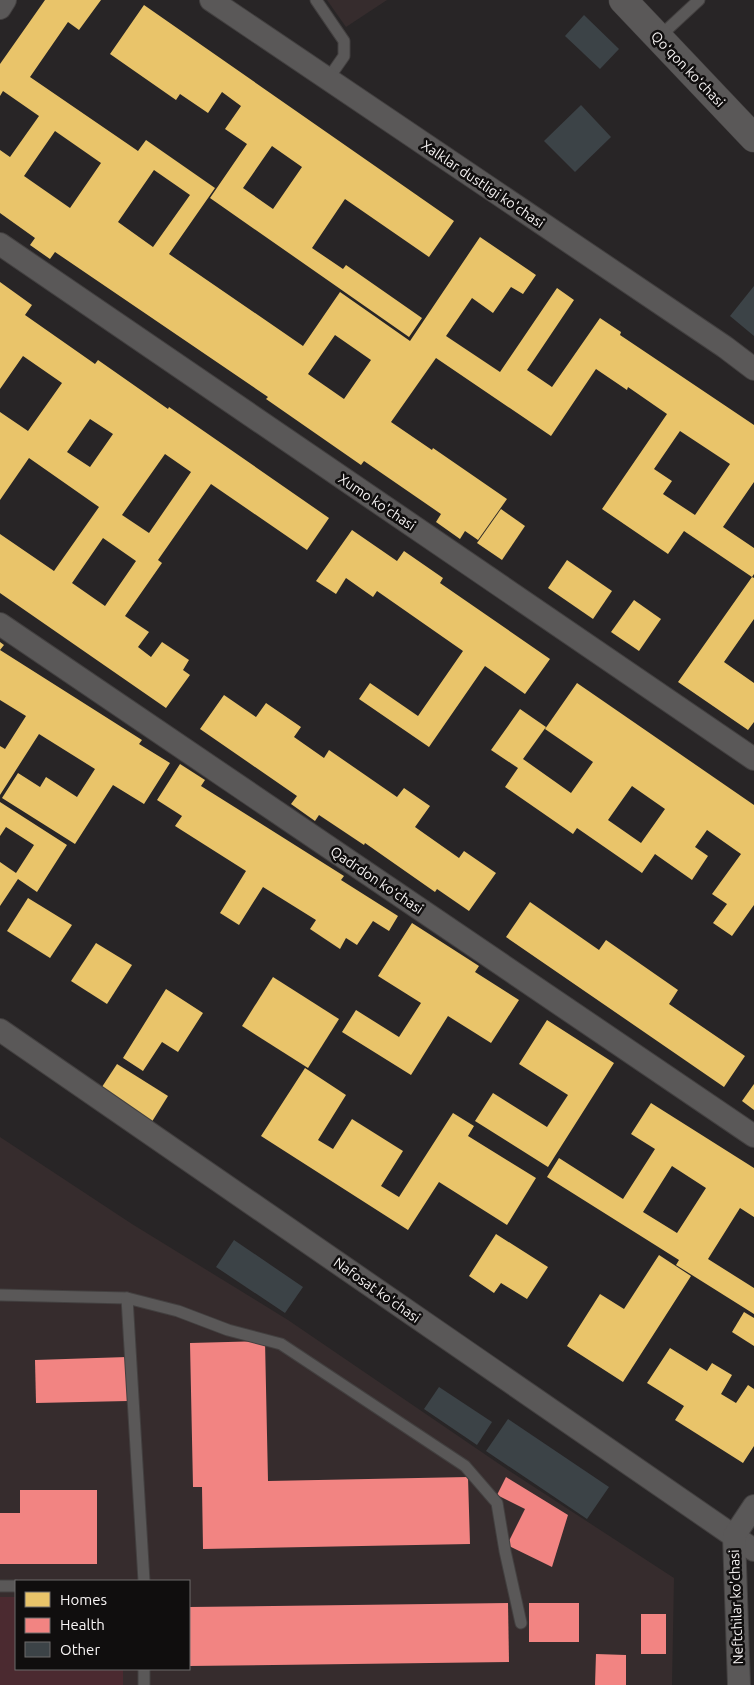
<svg xmlns="http://www.w3.org/2000/svg" width="754" height="1685" viewBox="0 0 754 1685" font-family="Ubuntu,sans-serif">
<style>
.built{fill:#362c2d;fill-rule:evenodd}
.green{fill:#4b2a30}
.homes{fill:#e9c46a;fill-rule:evenodd}
.health{fill:#f28482}
.building{fill:#3c4347}
.lines{fill:none;stroke-linecap:round;stroke-linejoin:round}
.service-casing{stroke:#434040;stroke-width:13}
.minor-casing{stroke:#434040;stroke-width:24}
.tertiary-casing{stroke:#434040;stroke-width:29}
.service{stroke:#5a5858;stroke-width:11}
.minor{stroke:#5a5858;stroke-width:22}
.tertiary{stroke:#5a5858;stroke-width:28}
.labels{text-anchor:middle;stroke-width:5;stroke-linejoin:round;paint-order:stroke}
.street-label{font-size:14px;fill:#f7f4f4;stroke:#100e0e}
</style>
<rect width="100%" height="100%" fill="#282526"/>
<g class="built">
<polygon points="327,0 387,0 346,27"/>
<path d="M 0,1137 L 132,1224 L 288,1320 L 508,1470 L 674,1578 L 672,1685 L 0,1685 ZM 16,1581 L 189,1581 L 189,1669 L 16,1669 Z"/>
</g>
<polygon class="green" points="0,1597 16,1597 16,1669 123,1669 123,1685 0,1685"/>
<g class="homes">
<path d="M 45,0 L 101,0 L 79,30 L 68,22 L 30,77 L 138,151 L 146,140 L 215,188 L 169,254 L 303,346 L 340,292 L 410,341 L 480,237 L 536,275 L 523,294 L 511,287 L 493,313 L 472,298 L 446,336 L 500,372 L 557,288 L 574,300 L 527,370 L 552,387 L 600,318 L 621,332 L 620,335 L 754,425 L 754,482 L 723,527 L 754,548 L 754,574 L 752,577 L 684,531 L 668,554 L 602,509 L 667,414 L 628,387 L 627,390 L 596,369 L 551,436 L 436,358 L 391,422 L 432,450 L 433,448 L 507,499 L 478,540 L 465,531 L 460,539 L 436,522 L 441,514 L 364,461 L 361,465 L 266,399 L 268,397 L 55,252 L 50,259 L 30,245 L 35,238 L 0,213 L 0,150 L 10,157 L 39,116 L 3,91 L 0,96 L 0,64 ZM 55,131 L 101,163 L 70,208 L 24,176 ZM 154,170 L 190,195 L 153,247 L 118,222 ZM 335,335 L 371,360 L 344,399 L 308,374 ZM 680,431 L 730,464 L 695,515 L 663,494 L 672,481 L 654,469 Z"/>
<path d="M 144,5 L 454,221 L 429,257 L 345,199 L 312,248 L 343,269 L 346,265 L 422,318 L 409,337 L 210,198 L 247,144 L 225,129 L 241,106 L 222,92 L 208,113 L 180,94 L 176,100 L 110,54 ZM 272,146 L 302,167 L 273,209 L 243,188 Z"/>
<path d="M 0,282 L 32,305 L 25,315 L 95,364 L 98,360 L 168,409 L 169,407 L 329,518 L 307,550 L 211,484 L 158,560 L 162,563 L 125,616 L 149,632 L 138,647 L 151,657 L 162,642 L 189,660 L 183,670 L 190,675 L 166,708 L 0,593 L 0,534 L 54,571 L 99,507 L 29,458 L 0,500 L 0,412 L 28,431 L 62,383 L 23,356 L 0,389 ZM 90,419 L 113,434 L 90,467 L 67,452 ZM 165,454 L 191,472 L 149,533 L 122,515 ZM 103,538 L 136,561 L 105,606 L 72,583 Z"/>
<polygon points="501,509 525,526 502,560 477,543"/>
<polygon points="352,530 397,561 404,551 443,578 440,583 550,659 525,694 485,666 429,747 359,699 370,683 418,716 463,651 377,591 373,597 346,578 336,594 316,581"/>
<polygon points="567,560 612,591 593,619 548,588"/>
<polygon points="752,577 754,578 754,619 724,662 754,683 754,722 748,730 678,682"/>
<polygon points="634,600 661,619 639,651 611,632"/>
<polygon points="0,642 4,645 0,650 142,740 139,744 170,763 144,804 113,785 75,844 2,798 18,773 40,787 46,777 77,797 95,769 39,734 0,795 0,746 5,749 26,716 0,700"/>
<path d="M 577,683 L 754,805 L 754,905 L 732,936 L 713,923 L 727,904 L 712,894 L 741,854 L 707,830 L 695,847 L 708,856 L 692,880 L 655,854 L 642,873 L 577,828 L 573,834 L 505,787 L 518,768 L 491,750 L 520,709 L 546,727 L 523,759 L 571,793 L 593,762 L 545,729 ZM 632,786 L 665,809 L 641,843 L 608,820 Z"/>
<polygon points="224,695 256,717 266,703 301,727 294,737 324,758 329,750 397,797 404,788 430,806 415,827 459,858 464,851 496,873 469,911 437,889 435,892 365,843 364,845 319,815 315,821 291,804 297,796 200,729"/>
<polygon points="180,764 205,780 201,786 344,876 341,880 398,916 389,931 373,921 357,945 346,938 340,949 310,929 316,920 263,887 239,925 220,913 246,871 175,826 182,816 157,800"/>
<polygon points="0,802 67,845 37,892 18,879 0,906 0,862 16,873 34,845 6,827 0,836"/>
<polygon points="28,898 72,925 50,958 7,931"/>
<polygon points="530,902 599,950 606,940 678,990 669,1004 745,1056 724,1087 506,937"/>
<polygon points="412,923 479,966 475,972 519,1000 491,1043 448,1016 411,1075 342,1032 356,1010 399,1037 421,1003 378,976"/>
<polygon points="96,943 132,965 107,1004 71,981"/>
<polygon points="273,977 339,1019 308,1068 242,1026"/>
<polygon points="166,989 203,1013 178,1052 162,1042 143,1071 123,1058"/>
<polygon points="547,1020 614,1063 548,1167 475,1121 493,1093 547,1127 568,1095 519,1064"/>
<polygon points="117,1064 168,1096 148,1128 96,1096"/>
<polygon points="305,1068 346,1095 318,1140 333,1149 352,1119 403,1151 381,1186 399,1197 453,1113 474,1126 468,1136 536,1178 507,1225 439,1182 408,1230 261,1136"/>
<polygon points="754,1084 754,1110 742,1101"/>
<path d="M 651,1103 L 754,1168 L 754,1217 L 740,1208 L 708,1259 L 754,1288 L 754,1314 L 676,1265 L 679,1260 L 547,1177 L 559,1158 L 623,1199 L 655,1149 L 631,1134 ZM 672,1166 L 706,1188 L 677,1233 L 643,1212 Z"/>
<polygon points="496,1234 548,1267 527,1299 501,1283 494,1293 469,1276"/>
<polygon points="659,1255 691,1276 623,1382 567,1346 600,1294 624,1309"/>
<polygon points="744,1312 754,1318 754,1346 732,1332"/>
<polygon points="670,1348 707,1371 712,1363 732,1375 721,1394 736,1403 748,1385 754,1389 754,1446 743,1463 675,1420 684,1406 647,1383"/>
</g>
<g class="health">
<polygon points="265,1341 268,1481 468,1477 470,1544 203,1549 202,1487 193,1487 190,1343"/>
<polygon points="127,1357 128,1401 36,1403 35,1360"/>
<polygon points="506,1477 568,1515 552,1567 507,1545 525,1509 497,1495"/>
<polygon points="20,1490 97,1490 97,1564 0,1564 0,1513 20,1513"/>
<polygon points="508,1603 509,1662 189,1666 189,1607"/>
<rect x="529" y="1603" width="50" height="39"/>
<rect x="641" y="1614" width="25" height="40"/>
<polygon points="596,1654 626,1655 626,1685 595,1685"/>
</g>
<g class="building">
<polygon points="584,15 619,49 600,69 565,36"/>
<polygon points="581,105 611,137 575,172 544,141"/>
<polygon points="754,286 754,336 730,316"/>
<polygon points="234,1240 303,1287 285,1313 216,1267"/>
<polygon points="439,1387 492,1422 477,1445 424,1409"/>
<polygon points="508,1419 609,1487 587,1519 486,1451"/>
</g>
<g class="lines">
<defs>
<g id="service">
<polyline points="316,0 344,41 344,56 328,79"/>
<polyline points="658,38 699,0"/>
<polyline points="0,1295 127,1298"/>
<polyline points="144,1581 127,1298 178,1311 228,1330 281,1344 465,1466 497,1503 505,1551 521,1623"/>
<polyline points="0,1586 16,1586"/>
<polyline points="144,1669 144,1685"/>
</g>
<g id="minor">
<polyline points="211,0 725,347 754,369"/>
<polyline points="0,8 5,0"/>
<polyline points="0,244 754,759"/>
<polyline points="0,624 754,1136"/>
<polyline points="0,1030 754,1550"/>
<polyline points="739,1685 734,1536 754,1506"/>
</g>
<polyline id="tertiary" points="623,0 754,138"/>
</defs>
<use href="#service" class="service-casing"/>
<use href="#minor" class="minor-casing"/>
<use href="#tertiary" class="tertiary-casing"/>
<use href="#service" class="service"/>
<use href="#minor" class="minor"/>
<use href="#tertiary" class="tertiary"/>
</g>
<g class="labels">
<g class="street-label">
<text transform="translate(688 69) rotate(46)" y="5">Qoʻqon koʻchasi</text>
<text transform="translate(483 184) rotate(34)" y="5">Xalklar dustligi ko'chasi</text>
<text transform="translate(377 502) rotate(34)" y="5">Xumo ko'chasi</text>
<text transform="translate(377 880) rotate(34)" y="5">Qadrdon koʻchasi</text>
<text transform="translate(377 1290) rotate(35)" y="5">Nafosat ko'chasi</text>
<text transform="translate(736 1607) rotate(-92)" y="5">Neftchilar ko'chasi</text>
</g>
</g>
<rect x="15" y="1580" width="175" height="90" fill="#100e0e" stroke="#6c6a6a"/>
<rect x="25" y="1592" width="25" height="15" fill="#e9c46a" stroke="#6c6a6a"/>
<text x="60" y="1605" font-size="15" fill="#f7f4f4">Homes</text>
<rect x="25" y="1618" width="25" height="15" fill="#f28482" stroke="#6c6a6a"/>
<text x="60" y="1630" font-size="15" fill="#f7f4f4">Health</text>
<rect x="25" y="1642" width="25" height="15" fill="#3c4347" stroke="#6c6a6a"/>
<text x="60" y="1655" font-size="15" fill="#f7f4f4">Other</text>
</svg>
